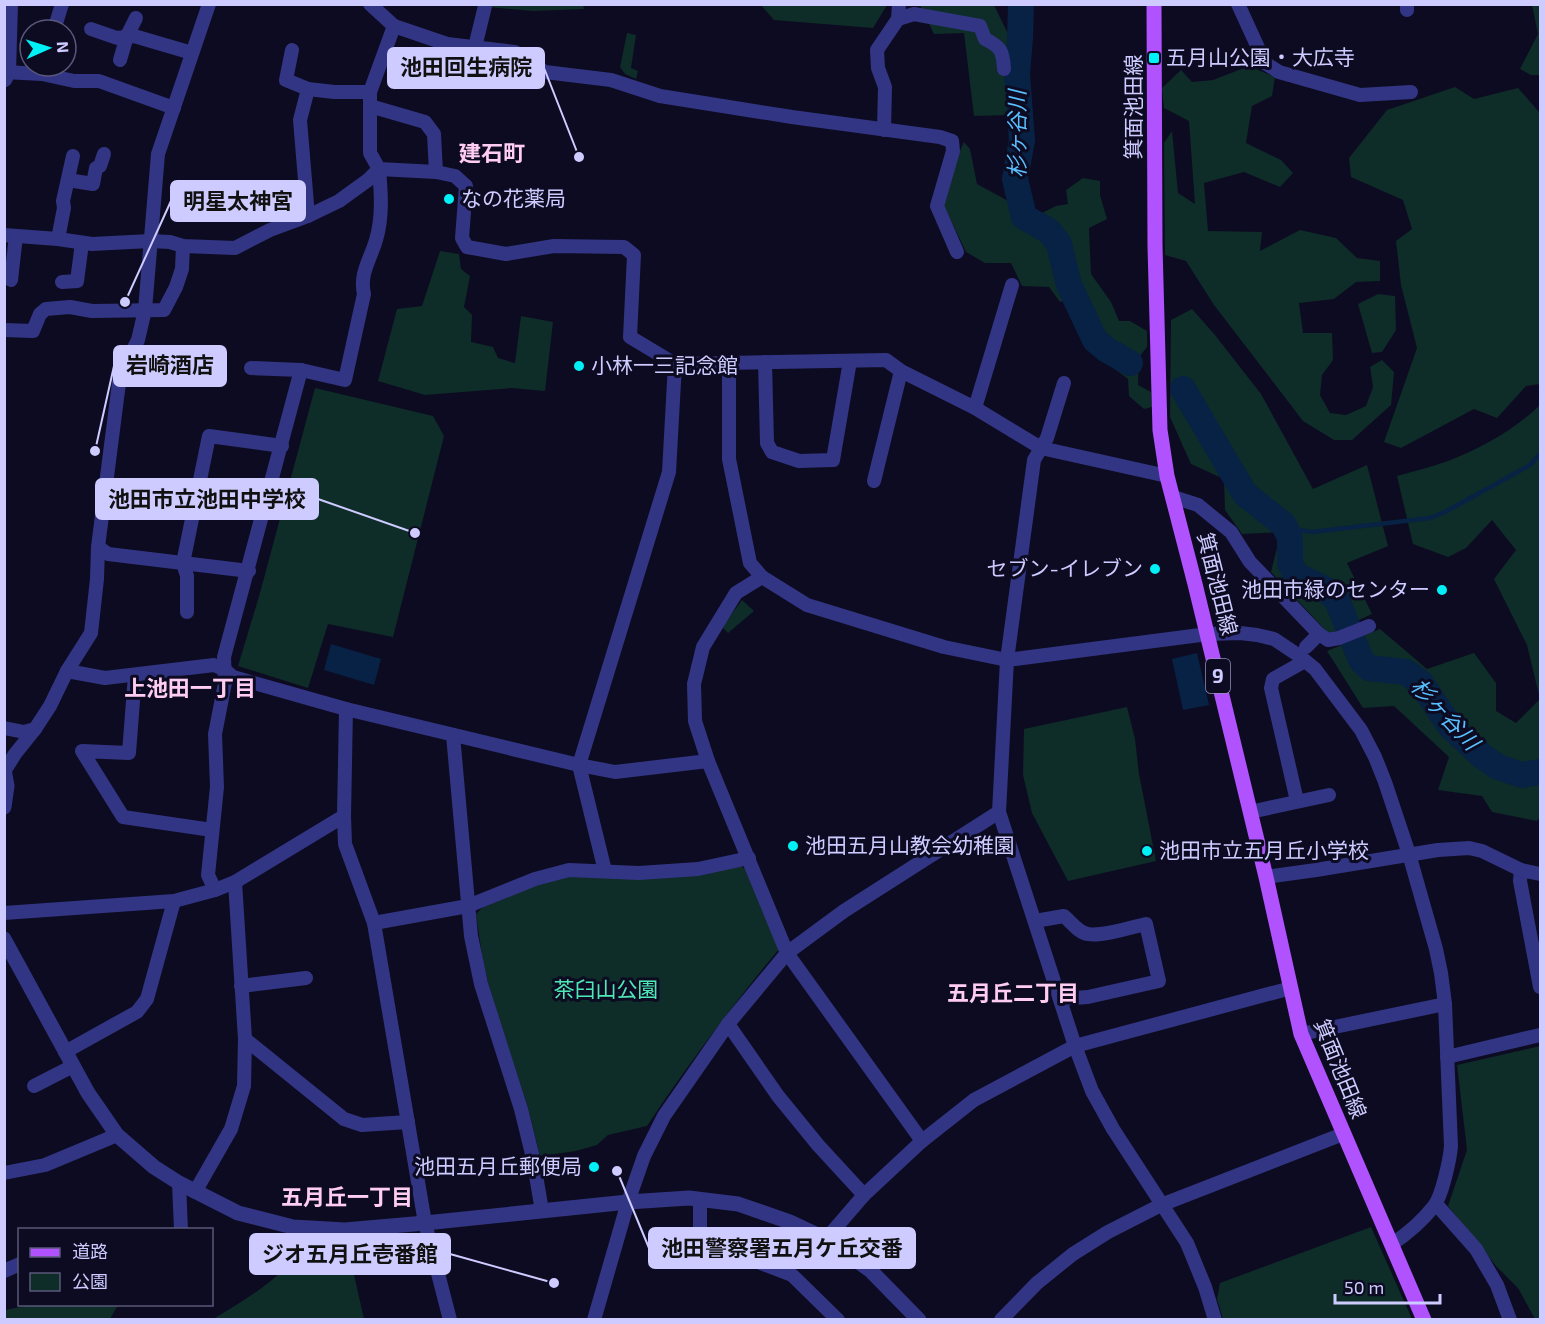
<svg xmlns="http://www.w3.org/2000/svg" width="1545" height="1324" viewBox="0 0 1545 1324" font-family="'Exo 2','Noto Sans JP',sans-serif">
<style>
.green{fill:#0e2c28}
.water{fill:#072244}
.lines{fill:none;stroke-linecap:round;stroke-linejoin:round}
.stream{stroke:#072244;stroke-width:4.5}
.river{stroke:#072244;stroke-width:26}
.minor{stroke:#323584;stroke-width:14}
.tertiary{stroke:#323584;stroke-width:15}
.primary{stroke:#b152ff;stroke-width:15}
.poi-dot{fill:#00f0f6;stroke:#0d0b21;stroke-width:2}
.labels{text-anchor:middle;stroke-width:6;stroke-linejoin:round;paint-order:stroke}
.shield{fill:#0d0b21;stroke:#9391bc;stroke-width:1.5}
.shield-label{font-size:20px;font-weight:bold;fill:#cdcbff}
.poi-label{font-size:21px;fill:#cdcbff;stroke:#0d0b21;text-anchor:start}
.street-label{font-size:21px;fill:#cdcbff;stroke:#0d0b21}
.park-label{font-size:21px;fill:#4ee8b6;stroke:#0d0b21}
.water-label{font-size:22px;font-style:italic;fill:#59bfff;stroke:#0d0b21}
.neighbourhood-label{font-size:22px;font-weight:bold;fill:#ffcdf1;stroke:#0d0b21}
.leader{fill:none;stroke:#cdcbff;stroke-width:2}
.callout-dot{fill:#cdcbff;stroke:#0d0b21;stroke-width:2}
.callout{fill:#cdcbff;stroke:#cdcbff;stroke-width:2}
.callout-label{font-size:22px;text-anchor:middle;font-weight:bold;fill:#111}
</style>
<rect width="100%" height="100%" fill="#0d0b21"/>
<g class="green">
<polygon points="477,4 583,4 584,9 533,11 476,6"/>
<polygon points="761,5 887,5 873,28 774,20"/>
<polygon points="920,5 994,5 1009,36 1010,115 974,116 964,33 934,34"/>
<polygon points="1532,5 1540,5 1540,75 1531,75 1520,69 1538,34"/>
<polygon points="627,33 636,35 631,68 638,71 636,79 625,74 620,67"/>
<polygon points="1249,66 1275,77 1272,96 1252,106 1246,143 1281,160 1293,173 1280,187 1244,172 1204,183 1208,231 1262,232 1260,251 1300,230 1336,238 1357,258 1380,261 1380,281 1356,282 1334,299 1299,303 1303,333 1332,333 1333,360 1322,375 1320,395 1330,413 1346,415 1366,406 1373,387 1370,367 1382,360 1394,372 1391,405 1352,440 1334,440 1303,421 1214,305 1186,261 1165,255 1164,143 1172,131 1178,193 1195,204 1189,121 1164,108 1162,88 1181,70 1192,82 1213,80"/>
<polygon points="1455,87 1474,99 1518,88 1540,113 1540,384 1526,386 1497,418 1474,409 1401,448 1384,442 1417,348 1401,285 1396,241 1412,229 1403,200 1351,177 1349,158 1387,110"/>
<polygon points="964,142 970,149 977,184 1036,216 1056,206 1068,204 1066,190 1083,178 1100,181 1100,195 1107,219 1089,228 1091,274 1111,302 1119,321 1130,321 1147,331 1147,347 1139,357 1138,385 1151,392 1152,407 1144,409 1129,396 1128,379 1104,361 1070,299 1060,302 1049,287 1022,286 1011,263 985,263 966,252 943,204 959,153"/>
<polygon points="440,251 459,254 461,269 470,276 464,307 472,315 471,342 493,347 498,358 515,363 521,316 553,322 545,391 512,388 425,395 378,381 397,309 422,306"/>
<polygon points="1378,294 1395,296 1396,330 1382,352 1372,353 1358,304"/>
<polygon points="1192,309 1215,335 1261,394 1313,489 1367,465 1388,546 1347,563 1372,614 1329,634 1271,572 1281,532 1242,534 1225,510 1224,479 1191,464 1170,417 1171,320"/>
<polygon points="315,388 433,416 444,436 393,637 328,624 308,688 238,666 260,593"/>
<path d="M 1540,405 L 1540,817 L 1537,821 L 1492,812 L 1482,796 L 1438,790 L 1449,757 L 1394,706 L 1363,708 L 1327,651 L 1380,629 L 1427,669 L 1474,653 L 1496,683 L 1496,711 L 1516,723 L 1540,699 L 1527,645 L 1494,579 L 1516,550 L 1492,520 L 1466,548 L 1448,557 L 1413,544 L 1397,476 C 1414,471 1431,467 1448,461 C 1482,448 1514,430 1540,405 Z"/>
<polygon points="742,600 754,611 728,633 722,627"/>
<polygon points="1127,707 1135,739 1139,774 1156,861 1068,881 1032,813 1023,775 1024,729"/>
<path d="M 740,866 L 746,869 L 779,949 C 732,1006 688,1064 647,1126 L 608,1135 L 597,1145 L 576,1151 L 540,1156 L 527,1104 L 493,1002 L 483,962 L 476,914 L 482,908 L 536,885 L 570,876 Z"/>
<polygon points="1540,1046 1540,1319 1535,1319 1518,1288 1496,1266 1448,1206 1467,1150 1457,1065"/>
<polygon points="1371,1227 1412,1319 1223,1319 1217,1299 1220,1283"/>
<path d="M 348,1248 L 364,1319 L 213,1319 C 248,1298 276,1282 302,1249 Z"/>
<polygon points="30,1305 30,1304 118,1305 110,1319 5,1319 5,1310"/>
</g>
<g class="water">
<polygon points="331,644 381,659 374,685 324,670"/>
<polygon points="1197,653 1209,705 1183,710 1172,659"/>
</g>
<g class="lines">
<polyline class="stream" points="1284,525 1294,529 1312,532 1430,518 1445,512 1530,465 1540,454"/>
<g class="river">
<polyline points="1021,4 1020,38 1017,74 1022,140 1015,179 1024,217 1049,231 1059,244 1069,285 1095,340 1107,350 1130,363"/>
<polyline points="1183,389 1245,494 1284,525 1290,538 1290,563 1296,575 1328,591 1337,600 1361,660 1369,668 1406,672 1421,683 1450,726 1482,756 1498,767 1522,775 1540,772"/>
</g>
<g class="minor">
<polyline points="370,4 394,26 447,44 515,52 545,72 611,80 660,96 792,117 940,137 952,141 953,151 937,206 957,252"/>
<polyline points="1238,4 1265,63 1279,72 1360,95 1411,92"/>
<polyline points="1407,10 1407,4"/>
<path d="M 898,19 L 914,14 L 980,26 L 985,39 C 1001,47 1003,51 1004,69"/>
<polyline points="394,26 370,92 370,153 379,169 436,172 455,176 466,186 462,238 467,247 506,254 554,246 624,247 634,255 630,337 675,364 886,360 901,371 975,408 1041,448 1167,476"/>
<polyline points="91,29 117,38 134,36 192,53"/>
<polyline points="54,30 62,4"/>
<polyline points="475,47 485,6"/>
<polyline points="292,50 286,80 308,89 334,92 370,92"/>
<polyline points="120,60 127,36 136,18"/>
<polyline points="4,72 42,74 74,81 99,81 174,108"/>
<polyline points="5,80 9,72 11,4"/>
<polyline points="308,89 300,120 308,216"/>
<polyline points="370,106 425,122 434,134 436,172"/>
<polyline points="884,130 885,87 878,68 877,50 898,19 899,4"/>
<polyline points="68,180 93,184 96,168 100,166 104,154"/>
<polyline points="4,235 58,239 92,244 150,241 170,242 183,246 235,248 270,230 308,216 339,201 368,180 379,169"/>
<polyline points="58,239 64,208 63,201 73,156"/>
<polyline points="11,280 16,236"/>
<polyline points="62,282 77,281 82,243"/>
<polyline points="4,330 33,331 40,314 46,309 70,307 92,311 164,310 176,287 182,269 183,246"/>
<polyline points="765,362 767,443 772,452 799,461 833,460 850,361"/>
<path d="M 729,363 L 729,459 L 750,563 L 762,577 L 807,605 L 944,647 L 1007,660 L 1208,634 L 1240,633 L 1257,635 L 1274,639 L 1298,655 L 1315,669 L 1361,730 L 1375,757 L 1385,782 L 1409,854 L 1436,949 L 1441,973 L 1445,1004 L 1451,1146 C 1450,1159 1442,1196 1434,1206 C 1423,1220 1407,1234 1392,1244"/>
<path d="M 251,368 L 301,370 L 345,380 L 364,294 C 359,274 371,258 376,240 C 383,217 381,192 379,169"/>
<polyline points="1064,383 1047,438 1034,460 1007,660 999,812 1075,1046 1092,1091 1113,1129 1187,1243 1205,1287 1215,1320"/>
<polyline points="975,408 1012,285"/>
<polyline points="874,481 901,371"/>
<polyline points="1173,497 1198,505 1231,532 1250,562 1319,634 1328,640 1339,638 1369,626"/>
<polyline points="98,547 108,554 249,571"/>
<polyline points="762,577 736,593 703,647 694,684 695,721 708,761 787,953 922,1141"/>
<polyline points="187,612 187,576 183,563 209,436 282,446"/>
<polyline points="1306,647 1319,634"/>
<polyline points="67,671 105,678 214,665 225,670 233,677 346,709 579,765 615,772 708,761"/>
<polyline points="135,675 129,753 82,751 123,817 212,830"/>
<polyline points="346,709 344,816 345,844 374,923 425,1223 450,1320"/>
<polyline points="4,728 24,732 35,729"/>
<polyline points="453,735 471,936 481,984 521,1109 533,1158 542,1211"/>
<polyline points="5,770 15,754 35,729 50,706 67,671 91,633 97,579 98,547 120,375 138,340 145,310 158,154 209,4"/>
<polyline points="1297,801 1271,688 1273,679 1305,661"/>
<polyline points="1250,812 1329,795"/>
<polyline points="1521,870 1520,881 1540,987"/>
<polyline points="605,871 579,765 669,472 675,364"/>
<polyline points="1266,877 1316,870 1438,850 1469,848 1482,851 1521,870 1540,874"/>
<polyline points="215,890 208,875 217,787 215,734 225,683 224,657 301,370"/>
<polyline points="4,913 174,901 215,890 235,882 344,816"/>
<path d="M 1035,921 L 1064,916 C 1071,922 1079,933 1088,934 C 1101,937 1132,927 1146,924 L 1159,981 L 1088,997 L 1060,999"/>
<polyline points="374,923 468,906 535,879 569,870 639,873 698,869 749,858"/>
<polyline points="241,986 306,978"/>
<polyline points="728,1024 778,1096 818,1145 864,1195"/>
<polyline points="1301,1034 1445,1004"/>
<polyline points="245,1039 344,1119 362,1125 408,1122"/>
<polyline points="65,1052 137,1012 147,999 174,901"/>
<polyline points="1447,1057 1540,1035"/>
<polyline points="34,1086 73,1066"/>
<polyline points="4,1173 45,1165 117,1135"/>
<polyline points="179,1183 181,1230"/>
<polyline points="195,1192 231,1129 244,1086 245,1039 235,882"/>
<polyline points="700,1200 700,1240 792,1275 838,1320"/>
<polyline points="1436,1204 1476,1249 1497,1285 1510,1320"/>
<polyline points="826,1239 864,1195 922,1141 974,1100 1075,1046 1291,988"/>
<polyline points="4,1271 20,1264"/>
<polyline points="594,1320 628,1202 644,1156 664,1116 728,1024 787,953 844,911 999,812"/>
<polyline points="1001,1320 1037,1283 1073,1254 1108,1232 1161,1205 1343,1134"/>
</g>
<g class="tertiary">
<polyline points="4,769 7,786 4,807"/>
<polyline points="4,939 88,1093 117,1135 154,1167 179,1183 238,1213 293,1227 345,1230 425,1223 628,1202 689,1198 738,1204 790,1222 826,1239 870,1270 919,1320"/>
</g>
<polyline class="primary" points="1154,4 1155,246 1160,430 1167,476 1195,584 1266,877 1301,1034 1424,1320"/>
</g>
<g class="poi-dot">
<rect x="1148" y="52" width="12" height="12" rx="3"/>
<circle cx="449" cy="199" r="6"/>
<circle cx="579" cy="366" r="6"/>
<circle cx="1155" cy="569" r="6"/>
<circle cx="1442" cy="590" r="6"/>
<circle cx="793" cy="846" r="6"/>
<circle cx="1147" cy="851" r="6"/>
<circle cx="594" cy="1167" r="6"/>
</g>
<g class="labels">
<rect class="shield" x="1206" y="659" width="24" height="34" rx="4.5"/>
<g class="shield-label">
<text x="1218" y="683">9</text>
</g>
<g class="poi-label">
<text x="1166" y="65">五月山公園・大広寺</text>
<text x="461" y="206">なの花薬局</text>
<text x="591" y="373">小林一三記念館</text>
<text x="1143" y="576" text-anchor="end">セブン-イレブン</text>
<text x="1430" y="597" text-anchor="end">池田市緑のセンター</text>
<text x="805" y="853">池田五月山教会幼稚園</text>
<text x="1159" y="858">池田市立五月丘小学校</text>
<text x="582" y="1174" text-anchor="end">池田五月丘郵便局</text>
</g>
<g class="street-label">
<text transform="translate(1134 107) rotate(-90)" y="7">箕面池田線</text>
<text transform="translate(1217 584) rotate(76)" y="7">箕面池田線</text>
<text transform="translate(1340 1069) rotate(68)" y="7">箕面池田線</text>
</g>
<g class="park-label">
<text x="606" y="997">茶臼山公園</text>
</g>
<g class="water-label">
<text transform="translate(1017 134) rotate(-90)" y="8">杉ヶ谷川</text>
<text transform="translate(1445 714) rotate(47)" y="8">杉ヶ谷川</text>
</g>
<g class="neighbourhood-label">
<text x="492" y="161">建石町</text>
<text x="190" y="696">上池田一丁目</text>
<text x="1013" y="1001">五月丘二丁目</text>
<text x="347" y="1205">五月丘一丁目</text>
</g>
</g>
<path class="leader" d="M579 157L544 68M125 302L171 201M95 451L114 366M415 533L318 499M617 1171L649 1248M554 1283L450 1254"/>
<g class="callout-dot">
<circle cx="579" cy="157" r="6"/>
<circle cx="125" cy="302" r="6"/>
<circle cx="95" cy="451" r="6"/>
<circle cx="415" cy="533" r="6"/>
<circle cx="617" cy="1171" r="6"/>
<circle cx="554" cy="1283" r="6"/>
</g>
<g class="callout">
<rect x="388" y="48" width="156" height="40" rx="6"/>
<rect x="171" y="181" width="134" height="40" rx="6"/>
<rect x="114" y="346" width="112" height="40" rx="6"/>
<rect x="96" y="479" width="222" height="40" rx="6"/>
<rect x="649" y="1228" width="266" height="40" rx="6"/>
<rect x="250" y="1234" width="200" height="40" rx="6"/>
</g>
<g class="callout-label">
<text x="466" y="75">池田回生病院</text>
<text x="238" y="209">明星太神宮</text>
<text x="170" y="373">岩崎酒店</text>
<text x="207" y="507">池田市立池田中学校</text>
<text x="782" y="1256">池田警察署五月ケ丘交番</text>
<text x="350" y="1262">ジオ五月丘壱番館</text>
</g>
<rect width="1545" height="1324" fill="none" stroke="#cdcbff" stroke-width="12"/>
<rect x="18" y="1228" width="195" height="78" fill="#0d0b21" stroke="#5a587a" stroke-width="1.5"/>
<rect x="30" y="1248" width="30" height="9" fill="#b152ff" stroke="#5a587a" stroke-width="1.5"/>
<text x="72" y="1258" font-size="18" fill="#cdcbff">道路</text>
<rect x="30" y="1273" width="30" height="18" fill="#0e2c28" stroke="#5a587a" stroke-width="1.5"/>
<text x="72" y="1288" font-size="18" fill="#cdcbff">公園</text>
<g transform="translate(48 48) rotate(87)"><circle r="28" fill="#0d0b21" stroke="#5a587a" stroke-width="1.5"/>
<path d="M0-4.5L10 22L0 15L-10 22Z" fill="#00f0f6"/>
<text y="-9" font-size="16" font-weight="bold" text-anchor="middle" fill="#cdcbff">N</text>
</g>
<path d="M1335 1294v9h105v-9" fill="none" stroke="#cdcbff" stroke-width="3"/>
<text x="1344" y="1294" font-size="18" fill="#cdcbff" stroke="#0d0b21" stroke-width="4.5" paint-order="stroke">50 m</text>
</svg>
